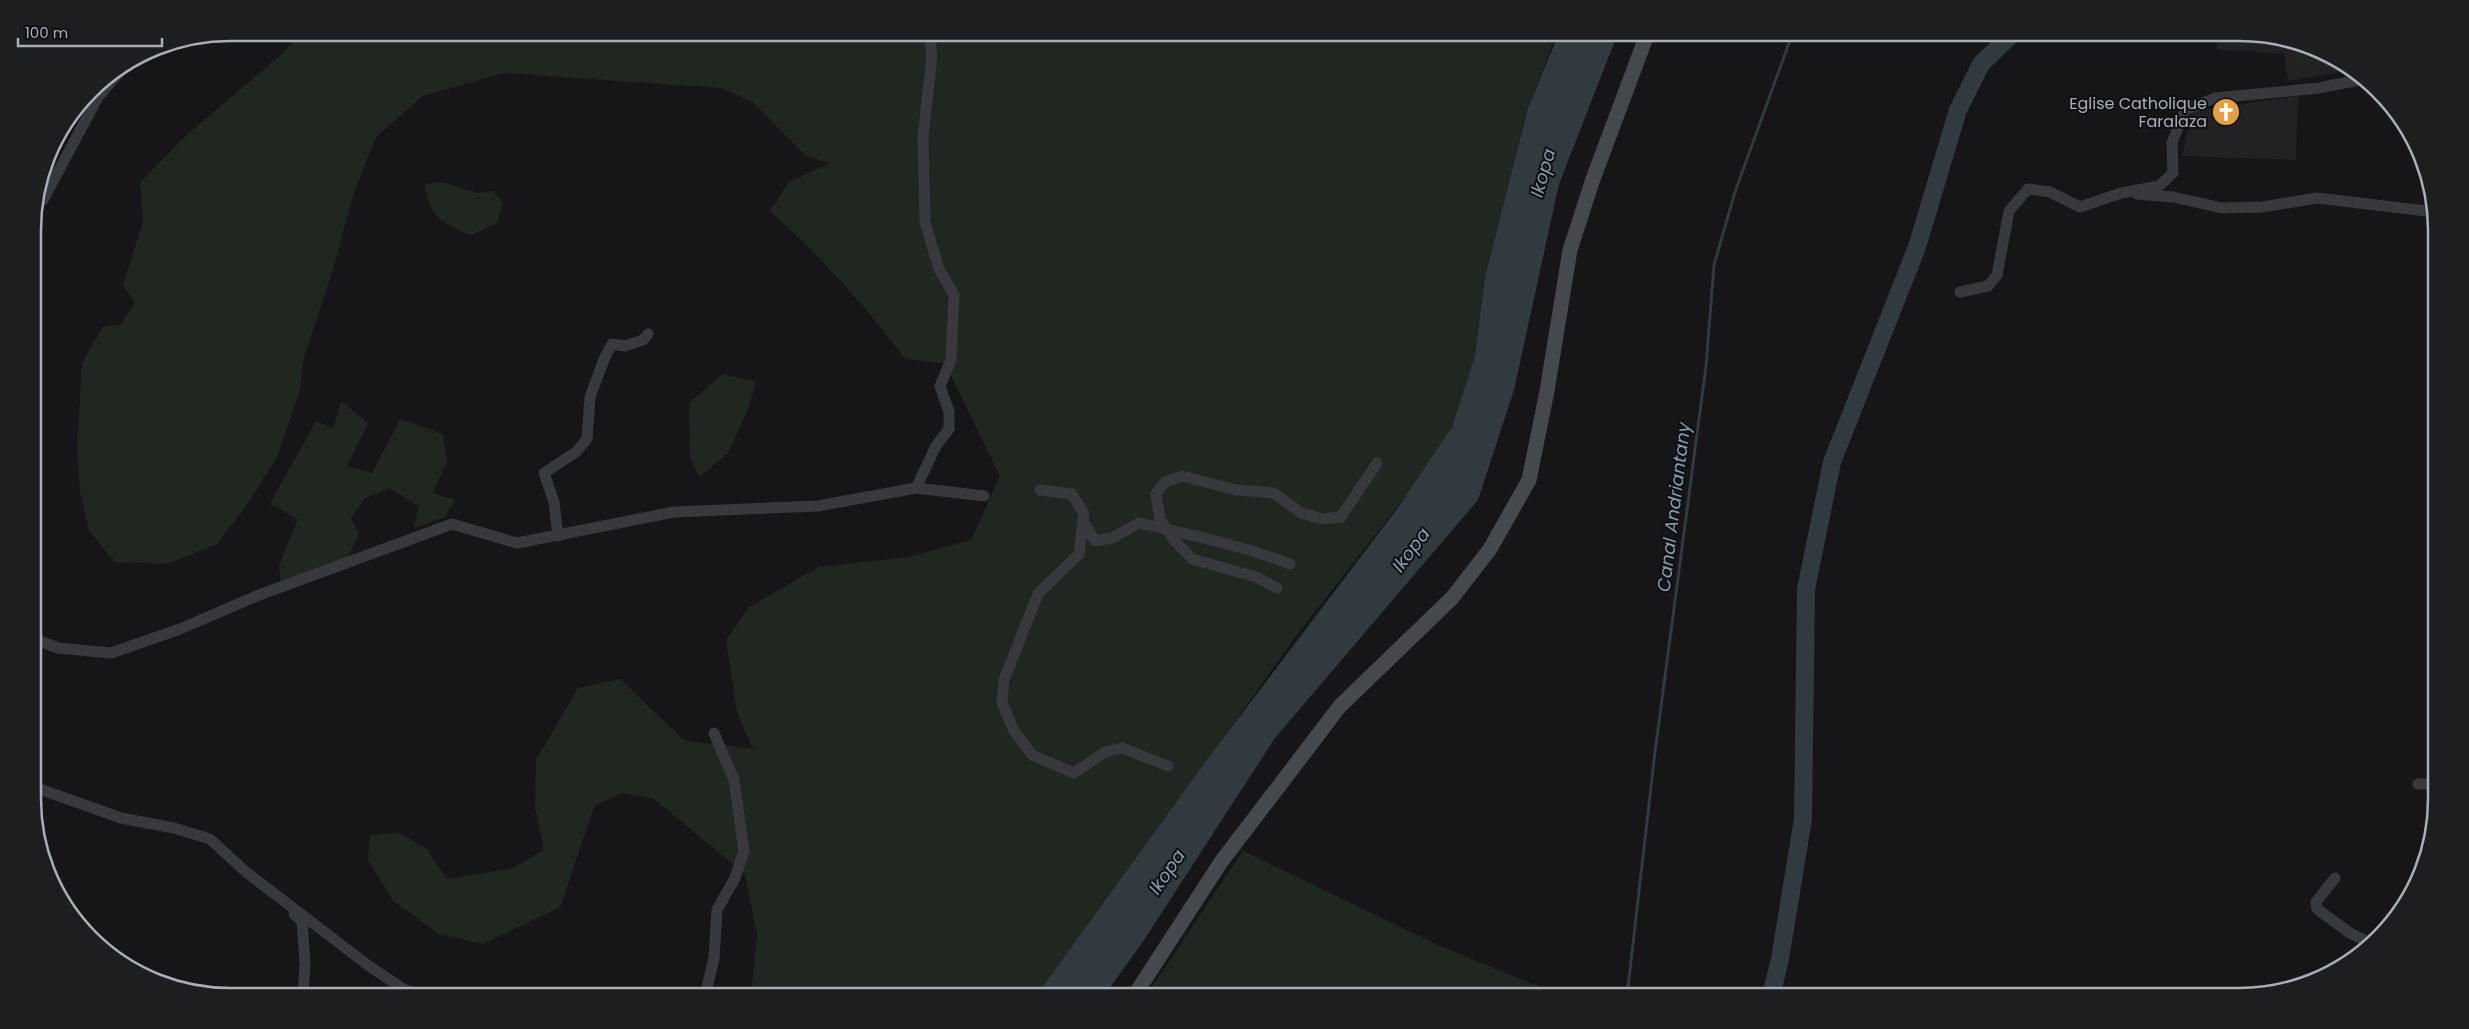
<svg xmlns="http://www.w3.org/2000/svg" width="2469" height="1029" viewBox="0 0 2469 1029" font-family="Poppins,sans-serif">
<style>
.built{fill:#222225}
.green{fill:#202721}
.water{fill:#303a3f}
.lines{fill:none;stroke-linecap:round;stroke-linejoin:round}
.stream{stroke:#303a3f;stroke-width:3}
.river{stroke:#303a3f;stroke-width:18}
.minor{stroke:#37393c;stroke-width:11}
.secondary{stroke:#45484c;stroke-width:15}
.labels{text-anchor:middle;stroke-width:4;stroke-linejoin:round;paint-order:stroke}
.poi-label{font-size:16px;fill:#a9aeb7;stroke:#111113;text-anchor:end}
.water-label{font-size:18px;font-style:italic;fill:#839eaf;stroke:#111113}
.rim{fill:none;stroke:#a9aeb7;stroke-width:2.5}
</style>
<rect width="100%" height="100%" fill="#161618"/>
<g class="built">
<polygon points="2220,33 2238,33 2314,47 2352,70 2288,81 2284,54 2216,49"/>
<polygon points="2298,96 2296,160 2182,156 2192,111"/>
</g>
<g class="green">
<path d="M 302,33 L 1557,33 L 1528,108 L 1485,277 L 1475,356 L 1458,412 L 1439,454 L 1298,633 L 1183,795 L 1117,893 L 1036,996 L 751,996 L 757,935 L 745,874 L 654,799 L 623,793 L 595,805 L 560,907 L 483,944 L 439,934 L 393,901 L 368,860 L 370,835 L 400,833 L 427,849 L 447,879 L 513,868 L 544,850 L 535,807 L 536,760 L 578,688 L 620,679 L 684,740 L 753,749 L 737,712 L 726,640 L 749,607 L 819,567 L 908,557 L 971,540 L 1000,476 L 945,363 L 905,359 C 865,305 820,256 770,211 L 789,182 L 830,163 L 805,155 L 754,103 L 722,88 L 503,73 L 423,96 L 376,137 L 354,192 L 331,276 L 304,358 L 299,393 L 276,459 L 249,502 L 217,544 L 168,564 L 115,562 L 89,531 L 80,491 L 77,447 L 82,363 L 103,326 L 120,325 L 135,303 L 123,285 L 143,222 L 140,183 L 182,139 L 283,53 Z"/>
<polygon points="2298,44 2314,47 2336,60 2293,65"/>
<path d="M 441,182 L 478,193 L 494,191 L 503,204 L 497,223 L 471,235 C 441,223 430,218 425,184 Z"/>
<polygon points="723,374 756,382 747,411 728,453 699,477 690,457 689,403"/>
<polygon points="341,401 368,423 347,466 372,473 400,419 443,434 447,462 433,493 455,500 445,517 414,528 419,506 389,488 364,499 351,518 359,534 348,557 281,583 279,565 298,519 270,504 316,421 333,428"/>
<polygon points="1243,851 1440,946 1562,996 1146,996"/>
</g>
<polygon class="water" points="1559,33 1618,33 1559,184 1514,390 1478,500 1275,738 1144,940 1104,996 1036,996 1209,757 1397,509 1452,427 1475,356 1485,277 1528,108"/>
<g class="lines">
<polyline class="stream" points="1627,996 1655,752 1706,366 1714,265 1735,192 1793,32"/>
<polyline class="river" points="1771,996 1780,959 1803,819 1806,589 1832,462 1917,247 1958,110 1981,64 2014,32"/>
<g class="minor">
<polyline points="2137,194 2173,197 2222,208 2262,207 2317,198 2435,212"/>
<polyline points="36,206 43,200 98,97 124,67"/>
<polyline points="1960,292 1988,286 1997,275 2009,211 2028,189 2050,192 2080,207 2121,193 2159,186 2173,173 2172,143 2185,110 2215,98 2319,88 2364,79"/>
<polyline points="916,488 936,446 949,429 949,412 940,386 951,360 954,295 939,269 925,222 923,136 932,56 929,32"/>
<polyline points="1040,490 1072,494 1084,514 1079,554 1038,594 1004,680 1002,703 1014,731 1032,755 1074,773 1105,752 1122,748 1168,766"/>
<path d="M 1083,521 L 1095,541 L 1112,538 L 1139,523 C 1190,535 1241,545 1290,564"/>
<polyline points="558,536 554,502 544,473 576,452 587,439 590,397 605,357 612,344 625,346 643,340 648,334"/>
<polyline points="1277,588 1256,577 1192,559 1174,540 1160,519 1156,494 1165,482 1182,476 1236,490 1274,493 1301,513 1323,519 1341,517 1377,463"/>
<polyline points="34,639 58,648 111,653 180,629 259,595 452,524 517,543 674,512 818,506 916,488 984,496"/>
<polyline points="2418,784 2436,784"/>
<polyline points="34,787 121,818 174,828 210,839 246,872 369,966 405,990 425,996"/>
<polyline points="47,872 48,876"/>
<polyline points="2335,878 2316,902 2317,909 2350,933 2370,943"/>
<polyline points="294,914 302,921 305,963 303,994"/>
<polyline points="705,996 714,958 717,910 735,878 744,851 734,780 714,733"/>
</g>
<polyline class="secondary" points="1134,996 1221,862 1340,706 1452,598 1490,549 1529,480 1547,391 1570,250 1593,179 1648,32"/>
</g>
<defs>
<symbol id="church-disc" viewBox="-11 -11 22 22"><circle r="9.5" fill="#e39f43" stroke="#111113"/><path d="M-1.2-6h2.4v3.5h3.3v2.4h-3.3V6h-2.4V-.1h-3.3v-2.4h3.3Z" fill="#fff"/></symbol>
</defs>
<g fill-rule="evenodd">
<use href="#church-disc" x="2210" y="96" width="32" height="32"/>
</g>
<g class="labels">
<g class="poi-label">
<text x="2207" y="109">Eglise Catholique<tspan x="2207" dy="18">Faralaza</tspan></text>
</g>
<g class="water-label">
<text transform="translate(1543 173) rotate(-74)" y="6">Ikopa</text>
<text transform="translate(1674 507) rotate(-83)" y="6">Canal Andriantany</text>
<text transform="translate(1411 550) rotate(-53)" y="6">Ikopa</text>
<text transform="translate(1167 872) rotate(-56)" y="6">Ikopa</text>
</g>
</g>
<path d="M0 0H2469V1029H0ZM230 41H2239A189 189 0 0 1 2428 230V799A189 189 0 0 1 2239 988H230A189 189 0 0 1 41 799V230A189 189 0 0 1 230 41Z" fill="#1d1e20" fill-rule="evenodd"/>
<path class="rim" d="M230 41H2239A189 189 0 0 1 2428 230V799A189 189 0 0 1 2239 988H230A189 189 0 0 1 41 799V230A189 189 0 0 1 230 41Z"/>
<path d="M18 38v8h144v-8" fill="none" stroke="#a9aeb7" stroke-width="2.5"/>
<text x="25" y="38" font-size="15" fill="#a9aeb7" stroke="#111113" stroke-width="4" paint-order="stroke">100 m</text>
</svg>
